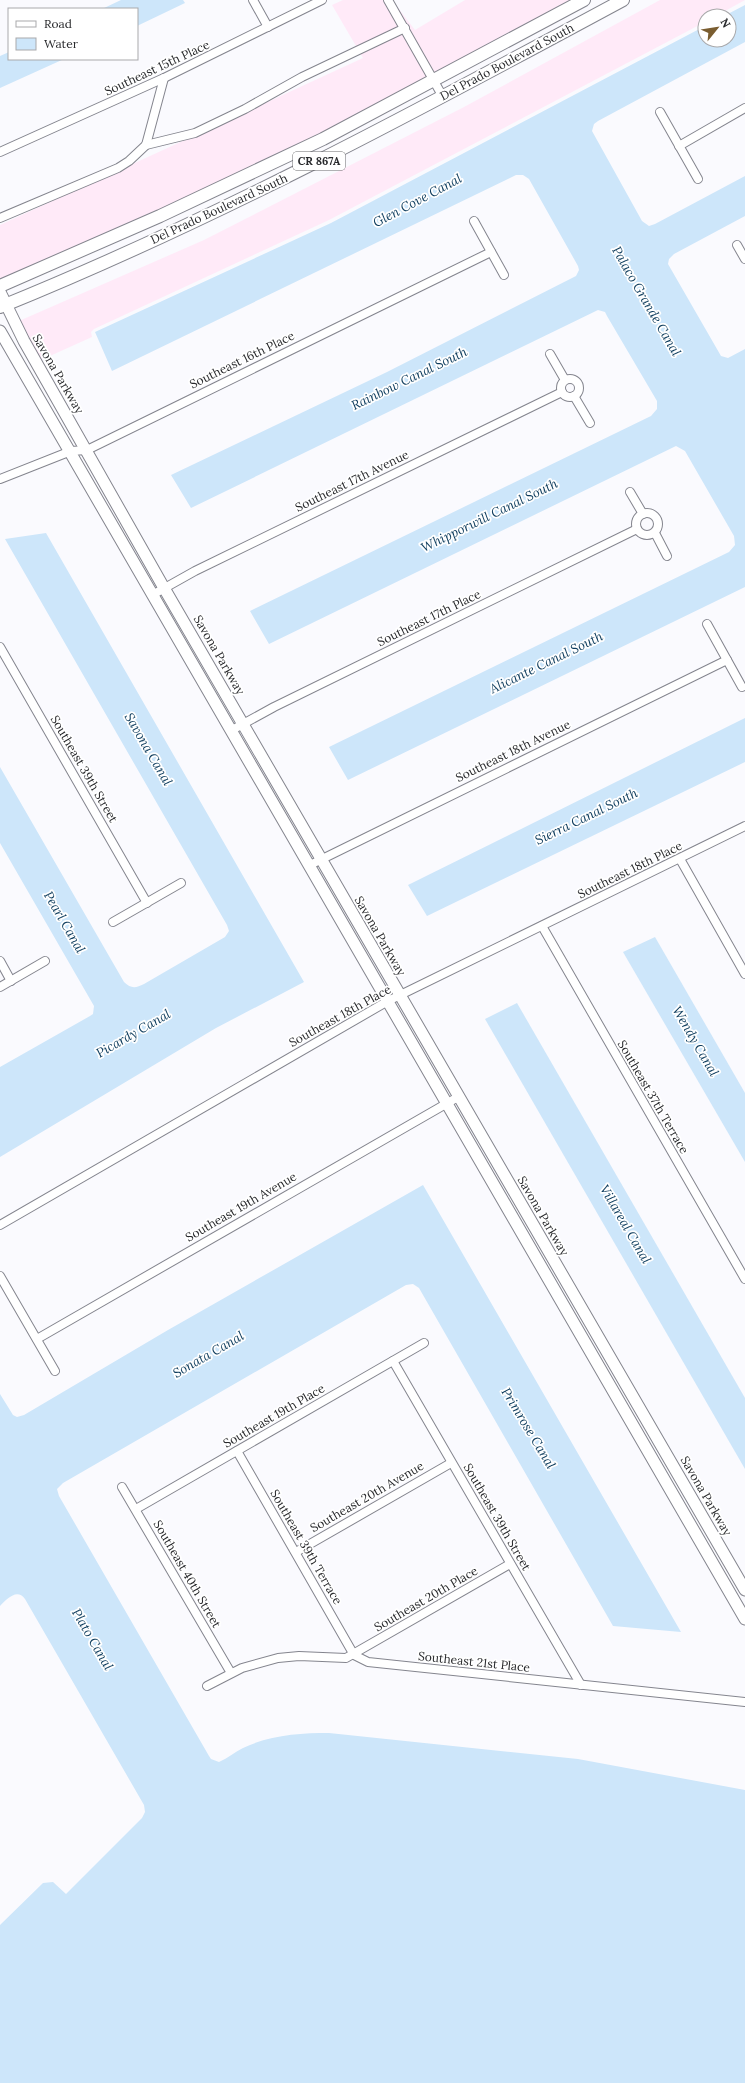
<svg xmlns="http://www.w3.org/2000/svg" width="745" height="2083" viewBox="0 0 745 2083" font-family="Lora,serif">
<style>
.commercial{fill:#ffeaf8}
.water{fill:#cde6fa}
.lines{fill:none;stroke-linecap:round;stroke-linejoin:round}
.street-casing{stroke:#84858e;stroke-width:10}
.secondary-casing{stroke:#84858e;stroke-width:13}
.primary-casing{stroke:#84858e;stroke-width:14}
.street{stroke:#fff;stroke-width:8}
.secondary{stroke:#fff;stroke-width:11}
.primary{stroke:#fff;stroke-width:12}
.labels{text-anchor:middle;stroke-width:3.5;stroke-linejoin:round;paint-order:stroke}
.shield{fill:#fff;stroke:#68696b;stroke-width:1}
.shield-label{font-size:11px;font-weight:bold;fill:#28292c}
.street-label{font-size:12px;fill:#28292c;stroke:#fff}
.water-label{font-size:13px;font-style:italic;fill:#0d3c5d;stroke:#fff}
</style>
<rect width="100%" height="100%" fill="#fafafe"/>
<g class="commercial">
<polygon points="343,0 392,0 415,30 465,0 574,0 321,135 241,174 0,281 0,225 363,58 332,5"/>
<polygon points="660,0 745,0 716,16 705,16 705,22 329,220 94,329 91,332 92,337 41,360 19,321 204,240 464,107"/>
</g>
<g class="water">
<polygon points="121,0 183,0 185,3 137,26 137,9 102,9"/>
<polygon points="745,5 745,42 598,121 594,124 592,131 642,221 649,226 655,224 745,176 745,216 674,254 669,259 668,264 721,356 728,358 745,349 745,587 348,780 329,747 729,552 735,545 734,536 685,451 676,446 269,644 250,611 651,416 657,409 657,401 607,316 605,312 598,310 191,508 171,475 387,372 576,276 579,270 578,266 529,179 523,175 516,175 112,371 95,332 331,223 705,26 705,40 729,40 729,16 724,16"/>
<polygon points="9,52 9,59 64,59 0,88 0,56"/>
<path d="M 46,533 L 304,982 L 216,1028 L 0,1157 L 0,1067 L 90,1016 L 93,1014 L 94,1006 L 0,843 L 0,767 L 124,982 C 131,989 136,988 144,984 L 225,937 L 229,931 L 227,925 L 5,539 Z"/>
<polygon points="745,718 745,762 427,916 408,885"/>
<polygon points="655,937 745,1093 745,1162 623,952"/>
<polygon points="517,1003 745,1398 745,1469 485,1019"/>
<path d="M 423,1185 L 681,1632 L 613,1626 L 419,1288 L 413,1284 L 406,1285 L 63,1483 L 57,1489 L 59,1496 L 209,1756 L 211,1759 L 219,1762 C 228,1758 235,1752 243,1748 C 270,1735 300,1733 329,1733 L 578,1759 L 745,1790 L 745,2083 L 0,2083 L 0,1925 L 43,1883 L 53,1882 L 66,1894 L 142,1818 L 145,1812 L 144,1805 L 25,1599 C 17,1588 7,1599 0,1606 L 0,1394 L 13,1415 L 17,1417 L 24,1415 L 168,1330 Z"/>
</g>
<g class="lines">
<defs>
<g id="street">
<polyline points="253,0 268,27"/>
<polyline points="388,0 443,97"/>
<polyline points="660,112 698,179"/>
<polyline points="146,145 195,133 245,109 302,77 405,28"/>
<polyline points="679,146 745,108"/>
<polyline points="0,152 164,78 322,0"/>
<polyline points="0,218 118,168 129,161 146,145 164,78"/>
<polyline points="474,221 504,275"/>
<polyline points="737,245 745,259"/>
<polyline points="550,354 565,380"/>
<circle cx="570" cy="388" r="9"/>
<polyline points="574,396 590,423"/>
<polyline points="0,479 71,451 87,450 491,252"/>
<polyline points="630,492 643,514"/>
<circle cx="647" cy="524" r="11"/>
<polyline points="655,533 667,556"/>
<polyline points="154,594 195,571 562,392"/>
<polyline points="707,624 742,687"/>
<polyline points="0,647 147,903"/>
<polyline points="232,730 274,707 637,529"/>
<polyline points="680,859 745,974"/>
<polyline points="310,865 727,660"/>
<polyline points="113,922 181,883"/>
<polyline points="542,926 745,1279"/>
<polyline points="0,961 11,981"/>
<polyline points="0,987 45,961"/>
<polyline points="0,1225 388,1001 745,826"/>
<polyline points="0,1276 55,1371"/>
<polyline points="37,1339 458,1097"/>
<polyline points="393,1361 581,1685"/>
<polyline points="237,1451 354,1655 368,1662 745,1702"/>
<polyline points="122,1487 231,1673"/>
<polyline points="136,1509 424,1343"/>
<polyline points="296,1552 451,1463"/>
<polyline points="207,1686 242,1668 278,1658 299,1656 346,1658 510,1564"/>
</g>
<g id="secondary">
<polyline points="0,292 24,341 164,588 745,1590"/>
<polyline points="0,331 745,1619"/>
</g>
<g id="primary">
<polyline points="0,286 160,216 323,139 584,0"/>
<path d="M 0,307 C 215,220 419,110 623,0"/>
</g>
</defs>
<use href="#street" class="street-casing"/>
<use href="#secondary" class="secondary-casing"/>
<use href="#primary" class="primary-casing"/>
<use href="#street" class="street"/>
<use href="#secondary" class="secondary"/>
<use href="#primary" class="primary"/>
</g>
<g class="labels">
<rect class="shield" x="293" y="152" width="52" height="18" rx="3"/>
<g class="shield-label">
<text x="319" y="165">CR 867A</text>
</g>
<g class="street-label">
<text transform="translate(507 62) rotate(-28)" y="4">Del Prado Boulevard South</text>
<text transform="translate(157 68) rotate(-25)" y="4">Southeast 15th Place</text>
<text transform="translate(219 209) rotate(-25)" y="4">Del Prado Boulevard South</text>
<text transform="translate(242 360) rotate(-26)" y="4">Southeast 16th Place</text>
<text transform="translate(58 374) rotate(60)" y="4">Savona Parkway</text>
<text transform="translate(352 481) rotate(-26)" y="4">Southeast 17th Avenue</text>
<text transform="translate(429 618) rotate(-26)" y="4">Southeast 17th Place</text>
<text transform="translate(219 655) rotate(60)" y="4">Savona Parkway</text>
<text transform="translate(513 751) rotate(-26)" y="4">Southeast 18th Avenue</text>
<text transform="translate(84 769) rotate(60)" y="4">Southeast 39th Street</text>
<text transform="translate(630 870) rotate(-26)" y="4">Southeast 18th Place</text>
<text transform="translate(380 936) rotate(60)" y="4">Savona Parkway</text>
<text transform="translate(340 1016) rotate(-29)" y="4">Southeast 18th Place</text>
<text transform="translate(653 1097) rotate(60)" y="4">Southeast 37th Terrace</text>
<text transform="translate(241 1207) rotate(-30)" y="4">Southeast 19th Avenue</text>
<text transform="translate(543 1216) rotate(60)" y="4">Savona Parkway</text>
<text transform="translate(274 1416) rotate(-30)" y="4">Southeast 19th Place</text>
<text transform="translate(706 1496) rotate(60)" y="4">Savona Parkway</text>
<text transform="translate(367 1497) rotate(-30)" y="4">Southeast 20th Avenue</text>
<text transform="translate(497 1517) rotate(60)" y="4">Southeast 39th Street</text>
<text transform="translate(306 1547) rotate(60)" y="4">Southeast 39th Terrace</text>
<text transform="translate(187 1574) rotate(60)" y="4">Southeast 40th Street</text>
<text transform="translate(426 1599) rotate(-30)" y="4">Southeast 20th Place</text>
<text transform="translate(474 1662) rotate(6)" y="4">Southeast 21st Place</text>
</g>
<g class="water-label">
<text transform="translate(417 200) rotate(-28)" y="5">Glen Cove Canal</text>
<text transform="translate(647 301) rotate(60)" y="5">Palaco Grande Canal</text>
<text transform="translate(409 378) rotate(-26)" y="5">Rainbow Canal South</text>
<text transform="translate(489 515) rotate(-26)" y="5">Whipporwill Canal South</text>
<text transform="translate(546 662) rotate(-26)" y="5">Alicante Canal South</text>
<text transform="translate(149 749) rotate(60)" y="5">Savona Canal</text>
<text transform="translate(586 816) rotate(-26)" y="5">Sierra Canal South</text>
<text transform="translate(65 922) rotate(60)" y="5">Pearl Canal</text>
<text transform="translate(133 1033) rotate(-30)" y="5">Picardy Canal</text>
<text transform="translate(696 1041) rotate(60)" y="5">Wendy Canal</text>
<text transform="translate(626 1224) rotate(60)" y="5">Villareal Canal</text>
<text transform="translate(208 1354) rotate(-30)" y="5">Sonata Canal</text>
<text transform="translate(529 1428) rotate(59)" y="5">Primrose Canal</text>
<text transform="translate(93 1639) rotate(60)" y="5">Plato Canal</text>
</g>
</g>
<rect x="8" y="8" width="130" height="52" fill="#ffffff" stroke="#a9a9ab"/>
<rect x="16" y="21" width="20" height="6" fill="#ffffff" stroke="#a9a9ab"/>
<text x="44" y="28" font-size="12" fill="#28292c">Road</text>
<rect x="16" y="38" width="20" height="12" fill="#cde6fa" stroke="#a9a9ab"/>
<text x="44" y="48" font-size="12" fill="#28292c">Water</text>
<g transform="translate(717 28) rotate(60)"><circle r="19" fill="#ffffff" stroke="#a9a9ab"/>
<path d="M0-3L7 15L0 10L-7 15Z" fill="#7a5d30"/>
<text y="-6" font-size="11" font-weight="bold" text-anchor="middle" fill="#28292c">N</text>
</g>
</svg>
